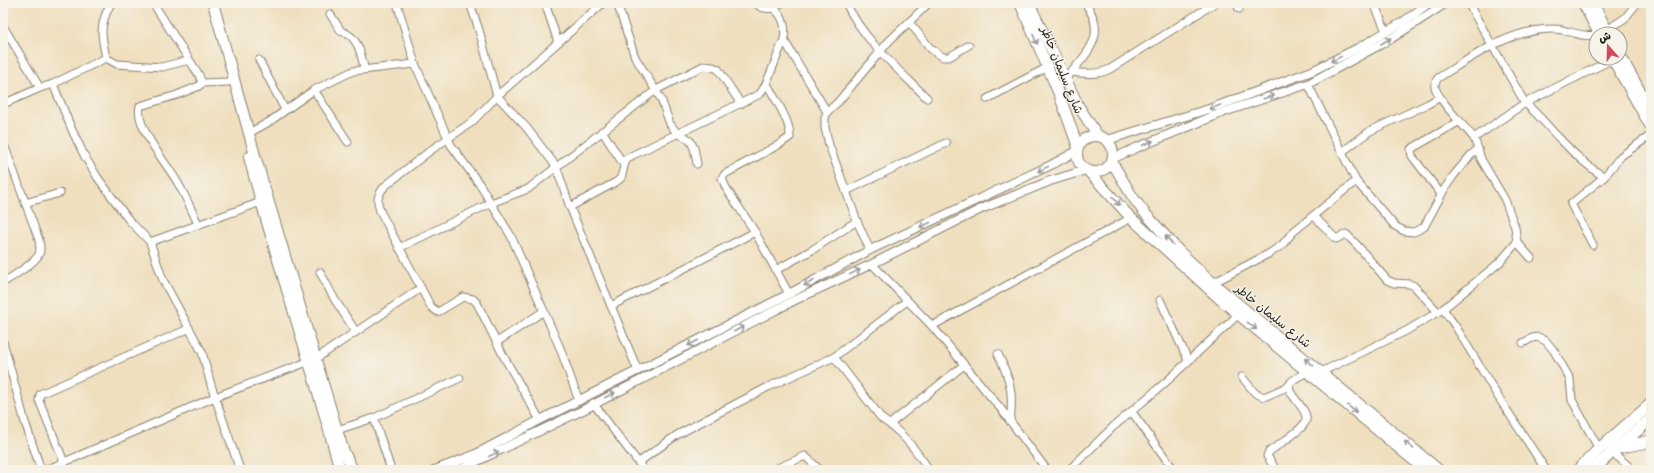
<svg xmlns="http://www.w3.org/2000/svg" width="1654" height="473" viewBox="0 0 1654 473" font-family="'Playpen Sans','Playpen Sans Arabic',sans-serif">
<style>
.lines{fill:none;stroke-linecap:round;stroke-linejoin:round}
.minor-casing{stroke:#867e6d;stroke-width:9}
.tertiary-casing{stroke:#867e6d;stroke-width:10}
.secondary-casing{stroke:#867e6d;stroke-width:12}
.primary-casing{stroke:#867e6d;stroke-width:13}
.minor{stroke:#fff;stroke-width:7}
.tertiary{stroke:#fff;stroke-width:8}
.secondary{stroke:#fff;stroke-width:10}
.primary{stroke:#fff;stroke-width:11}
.oneway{stroke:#999}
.labels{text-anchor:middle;stroke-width:3;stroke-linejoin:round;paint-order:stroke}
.street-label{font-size:12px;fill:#1c1c1c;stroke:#f7f3e8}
</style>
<rect width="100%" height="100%" fill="#f7f3e8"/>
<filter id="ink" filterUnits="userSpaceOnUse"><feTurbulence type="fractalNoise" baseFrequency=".025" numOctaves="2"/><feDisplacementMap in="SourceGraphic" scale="8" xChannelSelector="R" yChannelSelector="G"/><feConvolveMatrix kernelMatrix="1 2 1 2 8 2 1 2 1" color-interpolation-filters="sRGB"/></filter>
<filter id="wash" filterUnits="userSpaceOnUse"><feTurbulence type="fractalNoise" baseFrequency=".012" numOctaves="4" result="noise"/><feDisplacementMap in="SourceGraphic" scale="16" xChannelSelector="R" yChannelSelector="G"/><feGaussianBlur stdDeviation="0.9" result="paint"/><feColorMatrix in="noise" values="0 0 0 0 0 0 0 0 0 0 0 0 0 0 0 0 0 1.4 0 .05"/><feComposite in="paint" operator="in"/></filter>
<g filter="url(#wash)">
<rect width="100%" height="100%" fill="#efdfbe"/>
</g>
<g filter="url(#ink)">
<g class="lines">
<defs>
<g id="minor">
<path d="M 111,3 C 99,25 101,35 106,58 L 117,64 L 162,67 L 189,60"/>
<path d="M 153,3 L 199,75 L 202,83 L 199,86 L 177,95 L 140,106 C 134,127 169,166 179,185 C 186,197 192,211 198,224"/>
<polyline points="397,3 415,64"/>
<polyline points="470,3 479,30 497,96 526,127 556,166 570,207 638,371"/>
<polyline points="545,3 558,42"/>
<polyline points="617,3 635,57 661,99 670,124 677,133 687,138 691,142 694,148 697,164"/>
<path d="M 756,3 C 761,9 767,9 774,8 C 784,18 786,26 784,40 L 827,112 L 825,118 L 825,128 L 829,145 L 857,221 L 870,250"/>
<path d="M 846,3 C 864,41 898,69 927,98"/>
<polyline points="1237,3 1239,9"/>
<polyline points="1376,3 1376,8 1386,31"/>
<path d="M 1468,3 L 1525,103 C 1539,115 1549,128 1562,141 C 1574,154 1589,167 1604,177 L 1621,156 L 1651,135"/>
<polyline points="774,8 781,3"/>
<path d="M 330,14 L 341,31 C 358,36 361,53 364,68"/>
<polyline points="909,22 931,49 943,57 949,57 969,45"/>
<polyline points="3,26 40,88"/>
<polyline points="1607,30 1625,18 1637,3"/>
<polyline points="259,60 285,110"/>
<path d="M 1072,72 C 1085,74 1098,75 1110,69 L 1215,3"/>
<path d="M 1069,75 C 1089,51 1108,34 1085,3"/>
<polyline points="202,83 229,82"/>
<polyline points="53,84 72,130 85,157 98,178 128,219 150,242 163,280 202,352 211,385 240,470"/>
<path d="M 767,84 C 774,97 791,122 790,137 L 780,144 L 725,174 L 722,178 L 726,188 L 755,232 L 789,294"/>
<polyline points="1308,84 1356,181 1395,226 1404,231 1414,232 1424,227 1445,188 1454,175 1471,155 1478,149 1474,138 1525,103 1613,59"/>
<polyline points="314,90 348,142"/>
<polyline points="987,99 1048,67"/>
<polyline points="3,104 40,88 53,84 106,58"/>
<polyline points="827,112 838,102 889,41 929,3"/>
<polyline points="602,131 624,165"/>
<polyline points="249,133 269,122 314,90 353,71 415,64 451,145 480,185 511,236 560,348 579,401"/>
<path d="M 1474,138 C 1465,127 1438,100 1435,87 C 1434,84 1436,81 1438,78 C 1472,57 1509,30 1551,29 C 1568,28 1577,38 1596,35"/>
<path d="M 3,142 L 39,240 C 40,246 41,252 38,256 C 32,265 13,276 4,282"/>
<polyline points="1478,149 1481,159 1505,200 1515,227 1517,242 1531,258"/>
<polyline points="1342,152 1370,131 1428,104 1440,97"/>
<polyline points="846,191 946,143"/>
<polyline points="1441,194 1412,156 1411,149 1460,121"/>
<polyline points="25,203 60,193"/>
<path d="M 570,207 L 616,182 L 621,178 L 626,159 L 633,155 L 760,94 C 771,78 775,58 784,40"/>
<polyline points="1314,216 1336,239 1346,234 1357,245 1387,280 1394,283 1410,284 1414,286 1438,312"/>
<polyline points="150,242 261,202"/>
<polyline points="1593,245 1571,204 1604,177"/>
<polyline points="399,248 491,203 528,189 656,90 703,66 713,67 718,69 741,104"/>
<polyline points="872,264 932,326 1001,409 1047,470"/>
<polyline points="776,270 812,250 857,221"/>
<polyline points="320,272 335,300 356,332"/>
<polyline points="1213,283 1270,253 1282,245 1293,232 1356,181"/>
<polyline points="1160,300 1188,360"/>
<polyline points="611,306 755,232"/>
<polyline points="1443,309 1456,327 1497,395 1546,470"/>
<polyline points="932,326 1131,218"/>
<polyline points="3,342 25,422 41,470"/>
<polyline points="497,342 544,311"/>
<polyline points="1523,343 1532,338 1538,337 1546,341 1554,351 1570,379 1572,400 1599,449"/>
<path d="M 998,354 C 1010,379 1014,393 1010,421"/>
<path d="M 834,357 L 882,419 C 901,431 917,451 929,470"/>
<polyline points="317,358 421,288"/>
<polyline points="1321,372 1406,331 1443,309 1500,262 1517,242"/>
<polyline points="1242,377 1255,393 1264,397 1289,386"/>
<polyline points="593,403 644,470"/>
<polyline points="1132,412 1174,470"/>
<polyline points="374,418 391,470"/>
<path d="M 540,420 L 504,357 L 477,303 L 473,299 L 463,297 L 438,312 L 431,307 L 380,211 C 376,200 378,194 385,186 L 431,150 L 472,122 L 497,96 L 603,3"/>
<polyline points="890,424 964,365"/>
<polyline points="337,430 374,418 460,378"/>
<polyline points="1612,452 1633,470"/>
<polyline points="64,462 39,400 40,394 188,329"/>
<polyline points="639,462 677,435 705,420 768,387 834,357 907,301"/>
<polyline points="46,470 215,397 310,361"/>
<polyline points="773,470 805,456 820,470"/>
<polyline points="1069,470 1113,427 1166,382 1241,312"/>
<path d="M 1276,470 L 1267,456 L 1269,452 C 1277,445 1304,430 1306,420 C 1309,408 1282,392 1291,382 C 1295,378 1302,375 1307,372"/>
</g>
<g id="tertiary">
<polyline points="1107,140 1209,109 1312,71 1360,47 1403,22 1429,3"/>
<polyline points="1112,159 1136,148 1224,112 1308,84 1392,38 1446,3"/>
<polyline points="435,470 474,455 540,420 789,294 870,250 1051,165 1077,151"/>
<polyline points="459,470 583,410 793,301 872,264 981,209 1050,181 1086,170"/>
</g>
<g id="secondary">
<polyline points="213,3 256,159 337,430 344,452 353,470"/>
<polyline points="1020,3 1059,94 1078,147"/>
<polyline points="1029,3 1079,107 1098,136"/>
<polyline points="1583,3 1599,34"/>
<polyline points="1593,3 1609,34"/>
<polyline points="1620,55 1651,111"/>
<polyline points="1612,58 1651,127"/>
<circle cx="1095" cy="154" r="18"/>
<path d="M 249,157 C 276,262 312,365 340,470"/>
<polyline points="1112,162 1132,196 1144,212 1179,251 1213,283 1439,470"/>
<polyline points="1089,172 1131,218 1221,300 1425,470"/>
</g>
<g id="primary">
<polyline points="1618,448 1651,441"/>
<polyline points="1578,470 1599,449 1651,404"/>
<polyline points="1593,470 1612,452 1651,419"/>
</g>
</defs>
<use href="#minor" class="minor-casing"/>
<use href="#tertiary" class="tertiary-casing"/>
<use href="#secondary" class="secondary-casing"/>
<use href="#primary" class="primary-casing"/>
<use href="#minor" class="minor"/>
<use href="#tertiary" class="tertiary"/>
<use href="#secondary" class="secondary"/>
<use href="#primary" class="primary"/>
</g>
<defs><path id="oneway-shaft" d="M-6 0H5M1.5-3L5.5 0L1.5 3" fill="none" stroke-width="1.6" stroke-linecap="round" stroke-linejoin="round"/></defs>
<g class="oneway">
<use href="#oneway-shaft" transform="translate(1035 39) rotate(67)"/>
<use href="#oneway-shaft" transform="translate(1386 41) rotate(-30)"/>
<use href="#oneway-shaft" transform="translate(1336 59) rotate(154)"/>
<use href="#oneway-shaft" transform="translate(1269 97) rotate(-18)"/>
<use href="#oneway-shaft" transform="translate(1215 107) rotate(160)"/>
<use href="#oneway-shaft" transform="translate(1148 143) rotate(-23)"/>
<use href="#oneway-shaft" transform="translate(1043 169) rotate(154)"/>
<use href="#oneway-shaft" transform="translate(1116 201) rotate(49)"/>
<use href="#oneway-shaft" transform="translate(925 225) rotate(155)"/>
<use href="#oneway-shaft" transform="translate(1169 240) rotate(-131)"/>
<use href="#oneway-shaft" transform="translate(855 272) rotate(-25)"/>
<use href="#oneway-shaft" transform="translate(809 283) rotate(152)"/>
<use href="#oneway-shaft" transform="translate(1252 326) rotate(39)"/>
<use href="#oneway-shaft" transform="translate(739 329) rotate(-27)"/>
<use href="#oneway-shaft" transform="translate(693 343) rotate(153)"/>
<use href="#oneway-shaft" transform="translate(1309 362) rotate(-141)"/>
<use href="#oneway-shaft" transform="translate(610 395) rotate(-27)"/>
<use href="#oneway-shaft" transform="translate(1352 409) rotate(40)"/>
<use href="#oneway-shaft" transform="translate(1409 445) rotate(-140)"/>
<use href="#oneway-shaft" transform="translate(494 454) rotate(-25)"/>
</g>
</g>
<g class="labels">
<g class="street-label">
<text transform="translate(1062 70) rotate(68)" y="4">شارع سليمان خاطر</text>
<text transform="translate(1273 316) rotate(39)" y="4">شارع سليمان خاطر</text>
</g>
</g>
<rect width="1654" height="473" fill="none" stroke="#f7f3e8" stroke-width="16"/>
<g transform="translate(1608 46) rotate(340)"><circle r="19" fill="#f7f3e8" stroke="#9f9d96"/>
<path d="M0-3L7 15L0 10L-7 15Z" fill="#d1495b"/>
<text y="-6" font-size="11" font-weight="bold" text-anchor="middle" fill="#1c1c1c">ش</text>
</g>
</svg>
